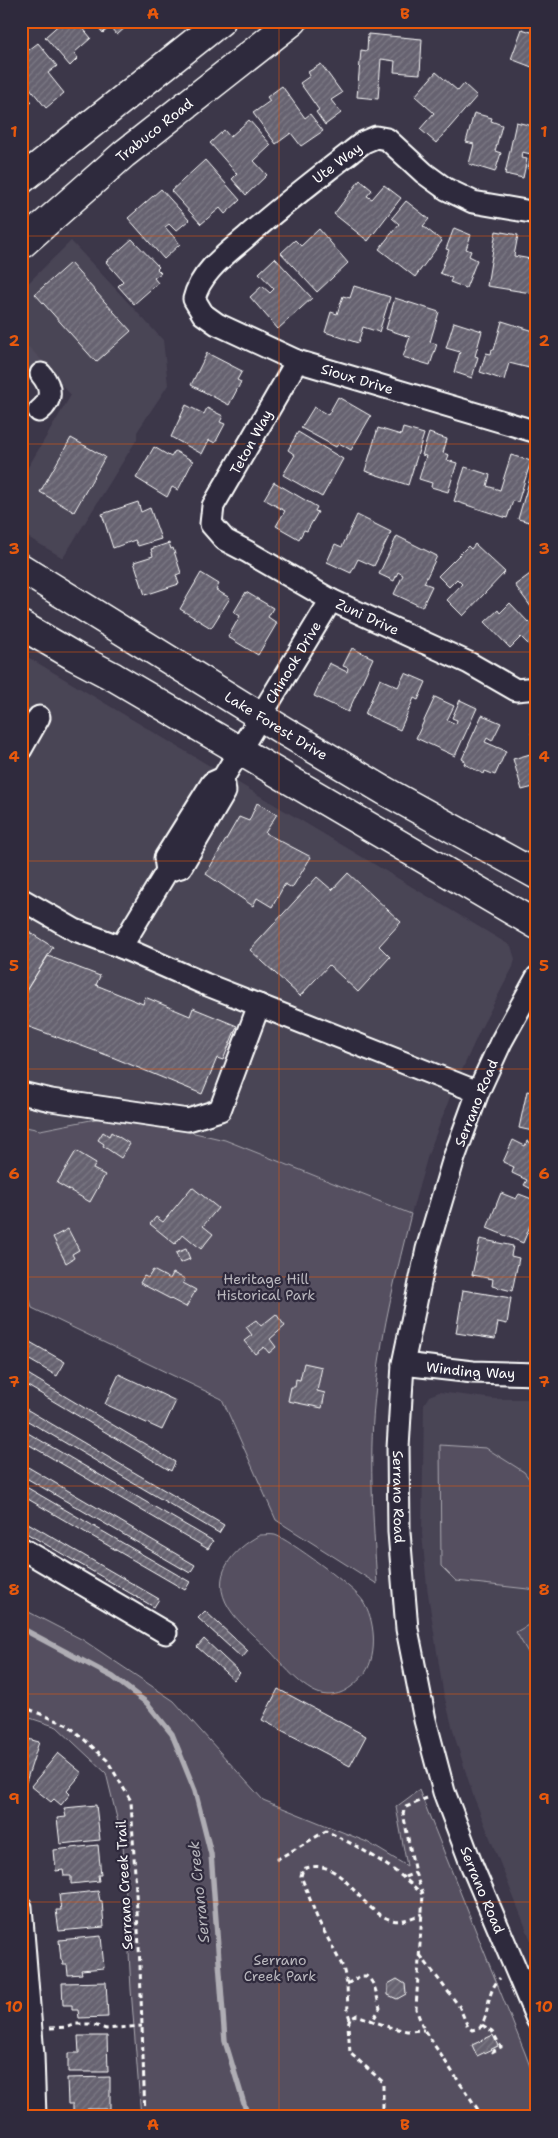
<svg xmlns="http://www.w3.org/2000/svg" width="558" height="2138" viewBox="0 0 558 2138" font-family="'Shantell Sans',sans-serif">
<style>
.built{fill:#494455}
.park{fill:#555060;stroke:#aaa8b0}
.lines{fill:none;stroke-linecap:round;stroke-linejoin:round}
.stream{stroke:#afadb4;stroke-width:5.5}
.building{fill:url(#building-hatch);stroke:#fff}
.minor-tunnel{stroke:#504b5b;stroke-width:21;stroke-dasharray:21 11;stroke-linecap:butt}
.minor-casing{stroke:#fff;stroke-width:25}
.major-casing{stroke:#fff;stroke-width:31}
.path{stroke:#fff;stroke-width:3;stroke-dasharray:5 4;stroke-linecap:butt}
.minor{stroke:#2f2a3d;stroke-width:21}
.major{stroke:#2f2a3d;stroke-width:28}
.grid{fill:none;stroke:#e8590c;stroke-width:1;stroke-opacity:0.55}
.labels{text-anchor:middle;stroke-width:4.5;stroke-linejoin:round;paint-order:stroke}
.street-label{font-size:14px;fill:#fff;stroke:#2f2a3d}
.park-label{font-size:14px;fill:#bbb9bf;stroke:#2f2a3d}
.water-label{font-size:15px;font-style:italic;fill:#b5b4ba;stroke:#2f2a3d}
.neatline{fill:none;stroke:#e8590c;stroke-width:2}
.grid-label{font-size:16px;text-anchor:middle;font-weight:bold;fill:#e8590c}
</style>
<defs>
<pattern id="building-hatch" width="6" height="6" patternUnits="userSpaceOnUse" patternTransform="scale(1.25)"><rect width="6" height="6" fill="#666270"/><path d="M-1 1l2-2M0 6l6-6M5 7l2-2" fill="none" stroke="#7d7a85"/></pattern>
</defs>
<rect width="100%" height="100%" fill="#3c3749"/>
<filter id="ink" filterUnits="userSpaceOnUse"><feTurbulence type="fractalNoise" baseFrequency=".02" numOctaves="2"/><feDisplacementMap in="SourceGraphic" scale="10" xChannelSelector="R" yChannelSelector="G"/><feConvolveMatrix kernelMatrix="1 2 1 2 8 2 1 2 1" color-interpolation-filters="sRGB"/></filter>
<g filter="url(#ink)">
<g class="built">
<polygon points="71,241 163,340 168,385 137,432 137,439 63,558 21,533 21,479 71,395 21,341 21,290"/>
<polygon points="21,653 511,946 515,959 513,967 480,1030 450,1097 428,1155 411,1214 225,1140 116,1115 40,1130 21,1126"/>
<polygon points="439,1392 495,1399 537,1399 537,1956 473,1795 456,1741 443,1691 427,1587 422,1534 424,1404 429,1396"/>
</g>
<g class="park">
<path d="M 116,1115 L 225,1140 L 411,1214 C 397,1271 382,1328 376,1386 C 368,1452 373,1518 377,1584 L 276,1520 L 222,1399 L 32,1308 L 21,1264 L 21,1126 L 40,1130 Z"/>
<polygon points="440,1445 486,1448 524,1472 537,1489 537,1590 456,1581 441,1566"/>
<path d="M 260,1535 C 264,1535 270,1534 275,1535 C 288,1539 355,1588 363,1601 C 375,1619 378,1655 365,1673 C 356,1684 343,1696 327,1695 C 306,1694 284,1666 271,1652 C 258,1639 238,1623 229,1608 C 209,1576 232,1550 260,1535 Z"/>
<polygon points="21,1608 83,1640 174,1701 263,1800 367,1842 407,1866 396,1807 419,1790 525,2053 537,2085 537,2117 141,2117 131,1989 123,1843 106,1773 57,1727 21,1715"/>
<polygon points="537,1620 537,1658 533,1661 516,1632"/>
</g>
<g class="lines">
<polyline class="stream" points="21,1628 113,1677 147,1703 172,1734 195,1791 211,1854 225,2041 248,2117"/>
</g>
<g class="building">
<polygon points="63,21 77,21 91,38 74,53 78,58 70,66 45,37"/>
<polygon points="93,21 128,21 125,24 127,26 117,35 110,27 103,33"/>
<polygon points="534,24 537,25 537,69 511,59 522,29 531,32"/>
<polygon points="368,34 422,39 420,74 394,72 395,61 381,59 378,99 357,97 361,50 367,51"/>
<polygon points="38,43 57,66 48,73 64,93 46,108 21,77 21,66 26,62 21,56"/>
<polygon points="321,64 342,93 331,100 341,113 325,125 316,112 319,110 300,83 310,76 308,72"/>
<polygon points="436,72 458,91 464,84 477,96 436,143 420,129 434,113 415,96"/>
<polygon points="282,86 305,118 310,114 323,131 301,146 291,133 276,144 253,113 270,101 267,97"/>
<polygon points="21,89 32,102 21,111"/>
<polygon points="474,113 492,118 491,121 502,125 495,151 501,153 495,172 469,164 474,144 466,142"/>
<polygon points="249,120 271,145 254,161 267,175 246,195 232,179 237,174 210,143 224,130 230,137"/>
<polygon points="516,122 537,127 537,171 528,169 531,154 522,152 521,158 527,159 523,178 505,174"/>
<polygon points="205,160 240,200 225,214 220,208 201,224 171,191"/>
<polygon points="360,180 372,190 367,196 372,199 384,185 401,198 368,241 334,214"/>
<polygon points="161,189 189,220 176,231 169,224 165,227 180,244 164,259 128,218"/>
<polygon points="406,201 429,219 423,226 442,241 415,277 379,249 399,224 392,218"/>
<polygon points="454,228 471,235 466,249 471,251 469,256 477,260 466,288 450,282 452,278 440,273 449,250 446,249"/>
<polygon points="319,229 348,263 317,292 281,253 295,240 301,246"/>
<polygon points="496,231 518,235 514,256 536,260 531,293 487,286"/>
<polygon points="132,239 159,267 157,269 161,273 154,278 158,283 134,304 118,286 123,281 106,262"/>
<polygon points="275,258 312,298 278,329 250,297 262,286 270,293 274,289 259,273"/>
<polygon points="70,263 131,331 96,362 35,294"/>
<polygon points="354,286 390,297 379,332 363,327 358,343 325,332 331,312 337,314 343,296 350,298"/>
<polygon points="395,298 439,312 430,342 437,344 430,365 403,357 410,337 386,329"/>
<polygon points="502,321 537,332 537,342 529,368 509,363 504,380 480,372 486,353 491,354 492,349 494,350"/>
<polygon points="454,322 482,331 475,356 478,357 472,378 454,372 460,352 446,348"/>
<polygon points="22,344 45,370 34,380 21,366"/>
<polygon points="207,353 242,371 237,380 241,382 229,405 191,385"/>
<polygon points="338,397 371,416 351,450 339,443 336,447 301,428 314,407 328,415"/>
<polygon points="186,405 204,414 207,408 223,416 220,422 225,424 215,443 209,440 202,454 171,437"/>
<polygon points="378,428 401,435 403,428 424,434 408,485 365,471"/>
<polygon points="298,432 343,459 322,497 283,475 295,455 288,450"/>
<polygon points="429,433 447,439 443,453 449,455 447,460 457,463 448,492 431,487 432,483 419,479 426,456 422,455"/>
<polygon points="71,438 105,457 74,512 40,492"/>
<polygon points="154,447 171,457 175,451 193,461 178,490 172,487 167,497 136,478"/>
<polygon points="511,455 531,461 518,502 513,501 507,518 454,501 465,467 490,475 487,486 500,490"/>
<polygon points="534,465 537,466 537,524 518,519"/>
<polygon points="274,482 317,507 315,511 318,512 307,531 304,530 299,539 276,526 285,511 264,499"/>
<polygon points="138,502 141,512 150,508 161,539 138,546 135,540 113,548 102,514"/>
<polygon points="357,515 391,532 374,566 358,559 351,573 327,562 335,544 342,547"/>
<polygon points="397,536 437,556 424,583 432,586 422,607 394,594 403,575 398,572 394,581 379,574"/>
<polygon points="169,543 171,549 173,548 181,573 176,575 179,584 145,595 134,562 153,556 151,549"/>
<polygon points="475,544 505,572 463,616 447,600 462,584 457,579 449,587 438,576 468,546 471,549"/>
<polygon points="537,569 537,609 534,611 515,585"/>
<polygon points="201,573 219,584 216,590 230,598 211,628 180,609"/>
<polygon points="246,592 273,608 268,617 277,623 258,655 228,637 240,616 234,612"/>
<polygon points="510,603 529,623 532,620 537,625 537,643 532,648 521,637 510,648 485,622 498,610 500,613"/>
<polygon points="352,648 373,658 348,712 314,696 329,663 347,672 348,668 343,666"/>
<polygon points="405,673 426,682 418,700 414,698 400,730 365,714 380,679 398,687"/>
<polygon points="435,697 454,706 447,720 456,724 457,720 452,718 460,700 477,708 455,756 416,738"/>
<polygon points="482,715 501,723 492,741 487,738 485,742 506,751 495,775 485,771 484,774 464,764 465,761 462,759"/>
<polygon points="537,732 537,786 522,790 513,759 537,752 531,733"/>
<polygon points="257,803 277,814 265,833 311,857 292,888 285,884 272,907 257,898 253,906 206,874 239,817 249,821"/>
<polygon points="348,873 401,922 379,946 390,957 358,992 329,965 300,996 250,950 317,877 332,890"/>
<polygon points="21,927 53,947 21,999"/>
<polygon points="48,956 100,976 96,985 143,1004 145,997 190,1016 193,1008 237,1026 223,1060 217,1058 202,1094 112,1057 21,1024 21,999"/>
<polygon points="527,1091 537,1093 537,1132 519,1128"/>
<polygon points="103,1132 109,1136 111,1132 130,1144 121,1158 103,1146 104,1144 98,1140"/>
<polygon points="513,1140 525,1146 527,1141 537,1145 537,1192 524,1185 527,1180 512,1173 514,1167 503,1162"/>
<polygon points="76,1151 96,1163 93,1169 105,1175 90,1202 57,1183"/>
<polygon points="192,1187 218,1208 203,1226 213,1234 201,1249 183,1234 175,1244 150,1224 156,1217 163,1222"/>
<polygon points="501,1193 516,1199 519,1194 537,1201 537,1209 523,1243 487,1228"/>
<polygon points="68,1229 79,1250 72,1254 74,1258 66,1263 53,1237"/>
<polygon points="480,1239 513,1246 511,1256 519,1258 512,1291 492,1286 493,1279 472,1275"/>
<polygon points="186,1249 190,1259 180,1263 176,1253"/>
<polygon points="153,1270 170,1279 173,1273 185,1279 183,1283 196,1290 186,1307 140,1283 144,1276 148,1278"/>
<polygon points="463,1290 511,1298 507,1324 498,1322 495,1339 456,1333"/>
<polygon points="276,1314 285,1326 270,1339 276,1347 269,1353 264,1347 255,1354 244,1341 252,1335 246,1327 256,1320 261,1326"/>
<polygon points="21,1337 65,1362 57,1376 21,1355"/>
<polygon points="304,1363 322,1367 317,1391 325,1393 322,1408 288,1401 291,1387 295,1387 296,1379 300,1380"/>
<polygon points="21,1370 175,1462 171,1471 21,1382"/>
<polygon points="119,1374 176,1401 162,1430 105,1404"/>
<polygon points="21,1406 224,1525 219,1533 21,1417"/>
<polygon points="21,1429 213,1541 208,1549 21,1440"/>
<polygon points="21,1463 195,1565 190,1573 21,1475"/>
<polygon points="21,1484 190,1582 185,1590 21,1495"/>
<polygon points="21,1519 159,1599 154,1607 21,1530"/>
<polygon points="205,1611 248,1651 242,1658 198,1618"/>
<polygon points="204,1639 240,1673 234,1680 197,1647"/>
<polygon points="278,1689 366,1736 350,1766 262,1720"/>
<polygon points="21,1737 39,1742 24,1788 21,1788"/>
<polygon points="58,1753 82,1773 67,1791 70,1794 61,1805 54,1799 51,1802 31,1786"/>
<polygon points="96,1805 100,1840 60,1844 57,1818 66,1817 64,1808"/>
<polygon points="98,1845 101,1875 98,1875 99,1881 71,1884 71,1876 64,1876 63,1870 56,1871 54,1850"/>
<polygon points="98,1891 100,1901 102,1901 104,1927 59,1931 56,1910 61,1910 59,1895"/>
<polygon points="101,1936 104,1968 81,1970 82,1974 68,1975 67,1965 63,1965 62,1960 61,1960 59,1940"/>
<polygon points="397,1979 405,1984 406,1994 397,1999 388,1995 388,1984"/>
<polygon points="106,1982 108,2017 79,2018 78,2010 72,2010 72,2005 63,2005 62,1983"/>
<polygon points="493,2035 498,2046 477,2056 472,2045"/>
<polygon points="78,2036 107,2036 108,2072 68,2072 68,2053 79,2053"/>
<polygon points="110,2077 110,2109 87,2109 87,2113 73,2113 73,2104 68,2104 67,2078"/>
</g>
<g class="lines">
<polyline class="minor-tunnel" points="21,354 41,374"/>
<defs>
<g id="minor">
<path id="s1" d="M 537,213 L 473,202 L 446,189 L 424,173 L 387,139 L 376,137 L 364,142 C 324,173 283,204 245,238 C 225,255 200,273 194,299 L 203,314 L 217,324 L 297,361 L 537,432"/>
<path id="s2" d="M 297,361 L 213,506 L 211,524 L 225,540 L 248,552 L 331,600 L 469,663 L 516,690 L 537,688"/>
<path d="M 39,411 C 53,400 52,387 41,374"/>
<polyline points="21,749 39,717"/>
<polyline points="167,871 181,867 225,792 223,778"/>
<polyline points="21,899 75,930 121,947 205,984 478,1092"/>
<path id="s3" d="M 121,947 L 167,871 L 165,858 L 212,783 L 223,778 L 331,600"/>
<path id="s4" d="M 537,977 L 501,1042 L 478,1092 L 454,1158 L 427,1249 L 403,1364 L 398,1448 L 399,1532 L 407,1629 L 425,1720 L 444,1792 L 472,1866 L 537,2019"/>
<polyline points="21,1093 51,1100 188,1120 220,1110 259,1005"/>
<path id="s5" d="M 403,1364 L 473,1372 L 537,1374"/>
<polyline points="21,1548 166,1633"/>
<polyline points="21,1907 33,2055 35,2117"/>
</g>
<g id="major">
<polyline points="21,180 221,21"/>
<path id="s6" d="M 21,245 L 124,154 L 293,21"/>
<path id="s7" d="M 21,568 L 284,731 L 385,791 L 537,875"/>
<polyline points="21,625 74,656 114,677 537,925"/>
</g>
</defs>
<use href="#minor" class="minor-casing"/>
<use href="#major" class="major-casing"/>
<g class="path">
<polyline points="21,1706 68,1725 107,1760 131,1801 140,1966 145,2117"/>
<polyline points="427,1798 406,1807 403,1813 415,1873 423,1894 416,2009 424,2030 483,2117"/>
<path d="M 276,1860 L 326,1831 C 362,1848 393,1866 422,1894"/>
<polyline points="405,1877 415,1873"/>
<path d="M 420,1955 L 459,2006 L 468,2027 L 472,2030 L 480,2028 C 491,2011 485,1994 500,1978"/>
<path d="M 347,1984 L 360,1976 L 366,1976 C 377,1984 376,1996 380,2008 L 373,2020"/>
<path d="M 350,2019 L 348,2013 L 347,1984 L 343,1967 L 318,1920 L 301,1876 L 303,1869 C 344,1854 357,1911 392,1920 C 402,1923 413,1917 422,1914"/>
<polyline points="482,2025 492,2031 501,2047 488,2054"/>
<polyline points="50,2028 68,2027 76,2024 91,2024 106,2029 142,2026"/>
<polyline points="383,2117 383,2082 350,2053 348,2025 350,2019 357,2015 389,2027 407,2031 424,2030"/>
</g>
<use href="#minor" class="minor"/>
<use href="#major" class="major"/>
</g>
</g>
<path class="grid" d="M 279,21 L 279,2117M 21,236 L 537,236M 21,444 L 537,444M 21,652 L 537,652M 21,861 L 537,861M 21,1069 L 537,1069M 21,1277 L 537,1277M 21,1486 L 537,1486M 21,1694 L 537,1694M 21,1902 L 537,1902"/>
<g class="labels">
<g class="street-label">
<text dy="5" stroke="none"><textPath href="#s6" startOffset="176">Trabuco Road</textPath></text>
<text transform="translate(337 163) rotate(-37)" y="5">Ute Way</text>
<text dy="5" stroke="none"><textPath href="#s1" startOffset="616">Sioux Drive</textPath></text>
<text transform="translate(251 442) rotate(-61)" y="5">Teton Way</text>
<text dy="5" stroke="none"><textPath href="#s2" startOffset="369">Zuni Drive</textPath></text>
<text dy="5" stroke="none"><textPath href="#s3" startOffset="338">Chinook Drive</textPath></text>
<text dy="5" stroke="none"><textPath href="#s7" startOffset="300">Lake Forest Drive</textPath></text>
<text transform="translate(476 1103) rotate(-68)" y="5">Serrano Road</text>
<text dy="5" stroke="none"><textPath href="#s5" startOffset="68">Winding Way</textPath></text>
<text dy="5" stroke="none"><textPath href="#s4" startOffset="545">Serrano Road</textPath></text>
<text transform="translate(124 1885) rotate(-93)" y="5">Serrano Creek Trail</text>
<text dy="5" stroke="none"><textPath href="#s4" startOffset="950">Serrano Road</textPath></text>
</g>
<g class="park-label">
<text x="266" y="1284">Heritage Hill<tspan x="266" dy="16">Historical Park</tspan></text>
<text x="280" y="1965">Serrano<tspan x="280" dy="16">Creek Park</tspan></text>
</g>
<g class="water-label">
<text transform="translate(199 1892) rotate(-96)" y="5">Serrano Creek</text>
</g>
</g>
<rect width="558" height="2138" fill="none" stroke="#2f2a3d" stroke-width="55"/>
<rect x="28" y="28" width="502" height="2082" class="neatline"/>
<g class="grid-label">
<text x="153" y="19">A</text>
<text x="405" y="19">B</text>
<text x="14" y="137">1</text>
<text x="544" y="137">1</text>
<text x="14" y="346">2</text>
<text x="544" y="346">2</text>
<text x="14" y="554">3</text>
<text x="544" y="554">3</text>
<text x="14" y="762">4</text>
<text x="544" y="762">4</text>
<text x="14" y="971">5</text>
<text x="544" y="971">5</text>
<text x="14" y="1179">6</text>
<text x="544" y="1179">6</text>
<text x="14" y="1387">7</text>
<text x="544" y="1387">7</text>
<text x="14" y="1595">8</text>
<text x="544" y="1595">8</text>
<text x="14" y="1804">9</text>
<text x="544" y="1804">9</text>
<text x="14" y="2012">10</text>
<text x="544" y="2012">10</text>
<text x="153" y="2130">A</text>
<text x="405" y="2130">B</text>
</g>
</svg>
